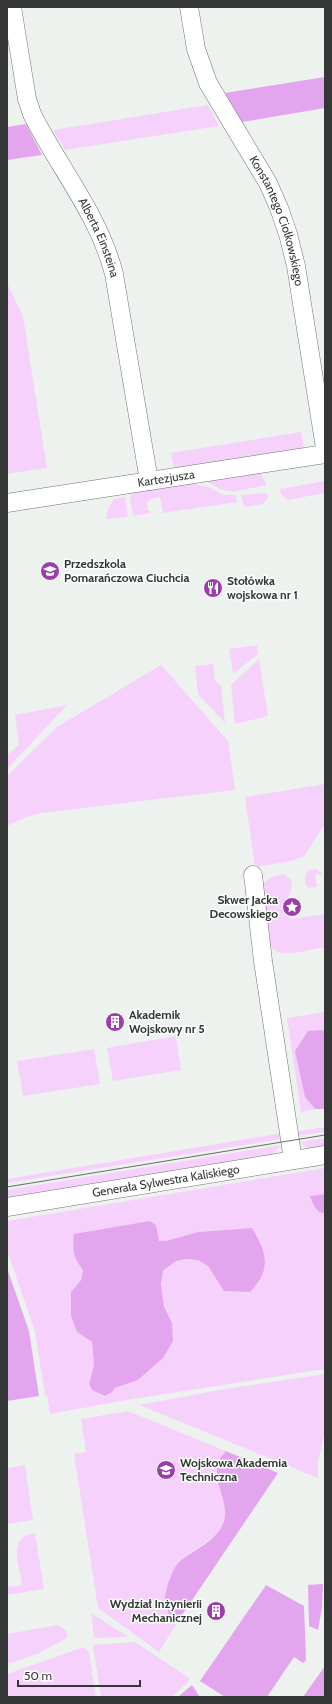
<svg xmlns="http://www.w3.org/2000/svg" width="332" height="1704" viewBox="0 0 332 1704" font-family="Cabin,sans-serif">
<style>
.green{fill:#f6d1fc;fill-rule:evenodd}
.forest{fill:#e4a5ef}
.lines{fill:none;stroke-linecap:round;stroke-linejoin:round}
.minor-casing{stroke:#707370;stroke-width:19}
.minor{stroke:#fff;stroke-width:18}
.tram{stroke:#696b6a;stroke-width:1}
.labels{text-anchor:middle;stroke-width:3;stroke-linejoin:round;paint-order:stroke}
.street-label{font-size:12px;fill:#353736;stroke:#fcfffc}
.poi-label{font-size:12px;font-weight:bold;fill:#353736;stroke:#fcfffc;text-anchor:start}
</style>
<rect width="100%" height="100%" fill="#eef2ef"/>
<g class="green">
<polygon points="208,105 219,126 65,150 53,130"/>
<polygon points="7,283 23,316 47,468 7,474"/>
<polygon points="301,432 304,449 174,470 171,453"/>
<path d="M 255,472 L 261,474 L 267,485 C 236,491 231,498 203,479 Z"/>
<polygon points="325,481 325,493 287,500 281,494 280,489"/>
<polygon points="192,483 211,488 223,495 236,495 237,502 163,513 160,497 151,499 150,501 147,502 148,511 151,511 151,513 133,516 130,497 133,492"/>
<polygon points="267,493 268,498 263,504 244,507 241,495"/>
<polygon points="125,497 128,517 106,519 108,509 114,499"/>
<polygon points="257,645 258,654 233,674 229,649"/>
<polygon points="259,659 268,716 235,724 231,685"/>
<polygon points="213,664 215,681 221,686 225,723 198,694 195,666"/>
<polygon points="161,665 228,741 235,790 41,813 29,816 7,826 7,776 57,727"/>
<polygon points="67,705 7,769 7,755 19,745 15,715"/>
<polygon points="325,784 325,824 304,856 292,861 255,867 245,797"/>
<polygon points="316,869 323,874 315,875 317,887 309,888 305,884 305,875 308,870"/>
<path d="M 283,874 L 291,880 L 292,887 L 287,900 L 290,919 L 325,914 L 325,947 C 313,949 290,956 278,952 C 272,950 270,946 266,942 L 263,883 L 272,877 Z"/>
<polygon points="325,1012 325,1031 321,1030 305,1097 315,1109 301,1112 287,1018"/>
<polygon points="176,1036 181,1070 113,1081 107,1048"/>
<polygon points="94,1049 100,1084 23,1096 17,1061"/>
<polygon points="325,1127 325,1132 297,1136 295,1132"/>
<polygon points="283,1133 282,1139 7,1183 7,1179"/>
<path d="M 325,1138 L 325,1147 C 314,1149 308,1151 300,1142 Z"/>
<polygon points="281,1145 272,1155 260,1157 7,1197 7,1190"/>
<path d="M 325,1168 L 325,1194 L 311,1196 L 321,1213 L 325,1214 L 325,1369 L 127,1400 L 50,1414 L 47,1395 L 45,1395 L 35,1332 L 7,1250 L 7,1221 ZM 156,1225 L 159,1241 L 166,1241 L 198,1232 L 252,1228 L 215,1275 L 208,1266 L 198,1260 L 187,1259 L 176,1261 L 163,1272 C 159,1291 164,1306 172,1323 L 163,1358 L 138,1380 L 115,1388 L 89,1384 L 94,1365 L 92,1342 L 77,1332 L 71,1292 L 81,1280 L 83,1270 L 76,1261 Z"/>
<polygon points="325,1374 325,1430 318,1463 318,1478 139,1405 219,1390"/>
<polygon points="128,1411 226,1451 219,1461 220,1488 226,1505 225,1515 222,1526 215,1536 178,1562 169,1580 169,1615 180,1618 159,1652 98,1608 74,1454 86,1452 81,1419"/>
<polygon points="25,1465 33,1520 7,1524 7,1468"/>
<path d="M 35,1533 L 44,1589 L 7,1595 L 7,1587 L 22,1585 C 19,1563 7,1538 35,1533 Z"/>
<polygon points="91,1613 127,1636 127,1637 94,1638"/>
<polygon points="58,1625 67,1632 67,1638 37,1654 7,1664 7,1634"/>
<polygon points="135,1642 189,1678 189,1681 172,1697 101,1697 93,1645"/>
<polygon points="84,1647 89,1653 96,1697 7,1697 7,1674"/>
</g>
<g class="forest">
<polygon points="325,77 325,108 242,122 225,93"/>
<polygon points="26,124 42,155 7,160 7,127"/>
<polygon points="321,1030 325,1031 325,1109 315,1109 305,1097 295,1051 308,1031"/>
<path d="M 325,1194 L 325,1214 C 315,1212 313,1204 310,1196 Z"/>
<path d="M 150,1221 L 156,1225 L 159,1241 L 166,1241 L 198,1232 L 252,1228 C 267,1253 272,1269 250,1292 L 224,1291 L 208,1266 L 198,1260 L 187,1259 L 176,1261 L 163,1271 L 161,1284 L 164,1306 L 172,1323 L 173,1341 L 163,1358 L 138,1380 L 115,1388 L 112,1392 L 105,1396 L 92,1390 L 89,1384 L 94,1365 L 92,1342 L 77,1332 L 71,1316 L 71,1292 L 81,1280 L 83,1270 C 73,1258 72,1248 74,1234 Z"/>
<polygon points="7,1268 29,1331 39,1396 7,1401"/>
<path d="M 226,1451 L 278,1473 L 180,1618 L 169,1615 C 168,1610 166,1605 165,1600 C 165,1591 173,1566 180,1561 C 194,1550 214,1542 222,1526 C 233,1503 210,1483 219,1461 C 220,1457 224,1454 226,1451 Z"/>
<polygon points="323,1584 322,1608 318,1630 309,1626 308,1585"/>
<polygon points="266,1585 304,1606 306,1660 303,1663 294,1657 267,1697 225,1697 200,1681"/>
<polygon points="325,1666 325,1697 303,1697"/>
<polygon points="192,1685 200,1697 178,1697"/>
</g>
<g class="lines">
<defs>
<g id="minor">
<path id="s1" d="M 12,7 L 27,99 L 32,114 C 59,168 99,215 114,274 L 149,481"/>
<path id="s2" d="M 189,7 L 196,49 L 208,83 L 268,183 L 279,208 L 288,234 L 296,266 L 325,448"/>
<path id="s3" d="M 7,503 L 325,454"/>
<polyline points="253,875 263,961 293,1160"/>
<path id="s4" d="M 7,1207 L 325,1155"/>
</g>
</defs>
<use href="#minor" class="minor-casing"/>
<use href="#minor" class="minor"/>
<polyline class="tram" points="7,1187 325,1135"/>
</g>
<defs>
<symbol id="school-disc" viewBox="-11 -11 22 22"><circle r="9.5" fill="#9a3fa9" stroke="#fcfffc"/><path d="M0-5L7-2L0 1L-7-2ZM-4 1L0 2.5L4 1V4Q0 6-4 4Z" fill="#fff"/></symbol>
<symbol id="restaurant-disc" viewBox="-11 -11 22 22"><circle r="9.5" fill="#9a3fa9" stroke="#fcfffc"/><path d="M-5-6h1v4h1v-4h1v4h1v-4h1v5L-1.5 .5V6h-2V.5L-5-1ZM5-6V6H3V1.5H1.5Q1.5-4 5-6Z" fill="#fff"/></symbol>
<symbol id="sight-disc" viewBox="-11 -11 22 22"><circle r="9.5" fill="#9a3fa9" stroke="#fcfffc"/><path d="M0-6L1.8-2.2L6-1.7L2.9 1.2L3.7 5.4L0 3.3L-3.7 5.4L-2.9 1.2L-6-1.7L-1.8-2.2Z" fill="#fff"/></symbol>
<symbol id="building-disc" viewBox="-11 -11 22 22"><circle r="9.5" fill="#9a3fa9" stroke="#fcfffc"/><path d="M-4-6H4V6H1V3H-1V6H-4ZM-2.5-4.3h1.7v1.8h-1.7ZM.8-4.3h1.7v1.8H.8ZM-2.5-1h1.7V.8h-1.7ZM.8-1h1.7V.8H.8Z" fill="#fff"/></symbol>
<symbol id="university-disc" viewBox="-11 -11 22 22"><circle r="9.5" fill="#9a3fa9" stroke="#fcfffc"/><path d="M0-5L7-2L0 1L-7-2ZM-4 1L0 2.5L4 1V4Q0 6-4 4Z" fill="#fff"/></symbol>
</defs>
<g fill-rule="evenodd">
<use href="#school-disc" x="39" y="560" width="22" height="22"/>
<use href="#restaurant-disc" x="202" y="577" width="22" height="22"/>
<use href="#sight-disc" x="281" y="896" width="22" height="22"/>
<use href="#building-disc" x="104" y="1011" width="22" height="22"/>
<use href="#university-disc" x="155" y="1459" width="22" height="22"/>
<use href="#building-disc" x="205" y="1600" width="22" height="22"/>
</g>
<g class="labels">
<g class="street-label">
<text dy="4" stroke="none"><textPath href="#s2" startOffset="234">Konstantego Ciołkowskiego</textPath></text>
<text dy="4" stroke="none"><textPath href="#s1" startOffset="250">Alberta Einsteina</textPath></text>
<text dy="4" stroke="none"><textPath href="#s3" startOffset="161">Kartezjusza</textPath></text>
<text dy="4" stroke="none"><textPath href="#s4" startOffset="161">Generała Sylwestra Kaliskiego</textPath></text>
</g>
<g class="poi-label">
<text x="64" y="568">Przedszkola<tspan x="64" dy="14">Pomarańczowa Ciuchcia</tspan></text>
<text x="227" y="585">Stołówka<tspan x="227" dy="14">wojskowa nr 1</tspan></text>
<text x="278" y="904" text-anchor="end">Skwer Jacka<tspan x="278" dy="14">Decowskiego</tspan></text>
<text x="129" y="1019">Akademik<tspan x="129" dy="14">Wojskowy nr 5</tspan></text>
<text x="180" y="1467">Wojskowa Akademia<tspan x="180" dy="14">Techniczna</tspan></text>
<text x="202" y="1608" text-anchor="end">Wydział Inżynierii<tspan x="202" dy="14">Mechanicznej</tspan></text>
</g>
</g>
<rect width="332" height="1704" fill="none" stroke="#353736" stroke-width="16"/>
<path d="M18 1680v6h122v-6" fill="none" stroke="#353736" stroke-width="2"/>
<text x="24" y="1680" font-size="12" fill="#353736" stroke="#fcfffc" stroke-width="3" paint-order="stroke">50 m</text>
</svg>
